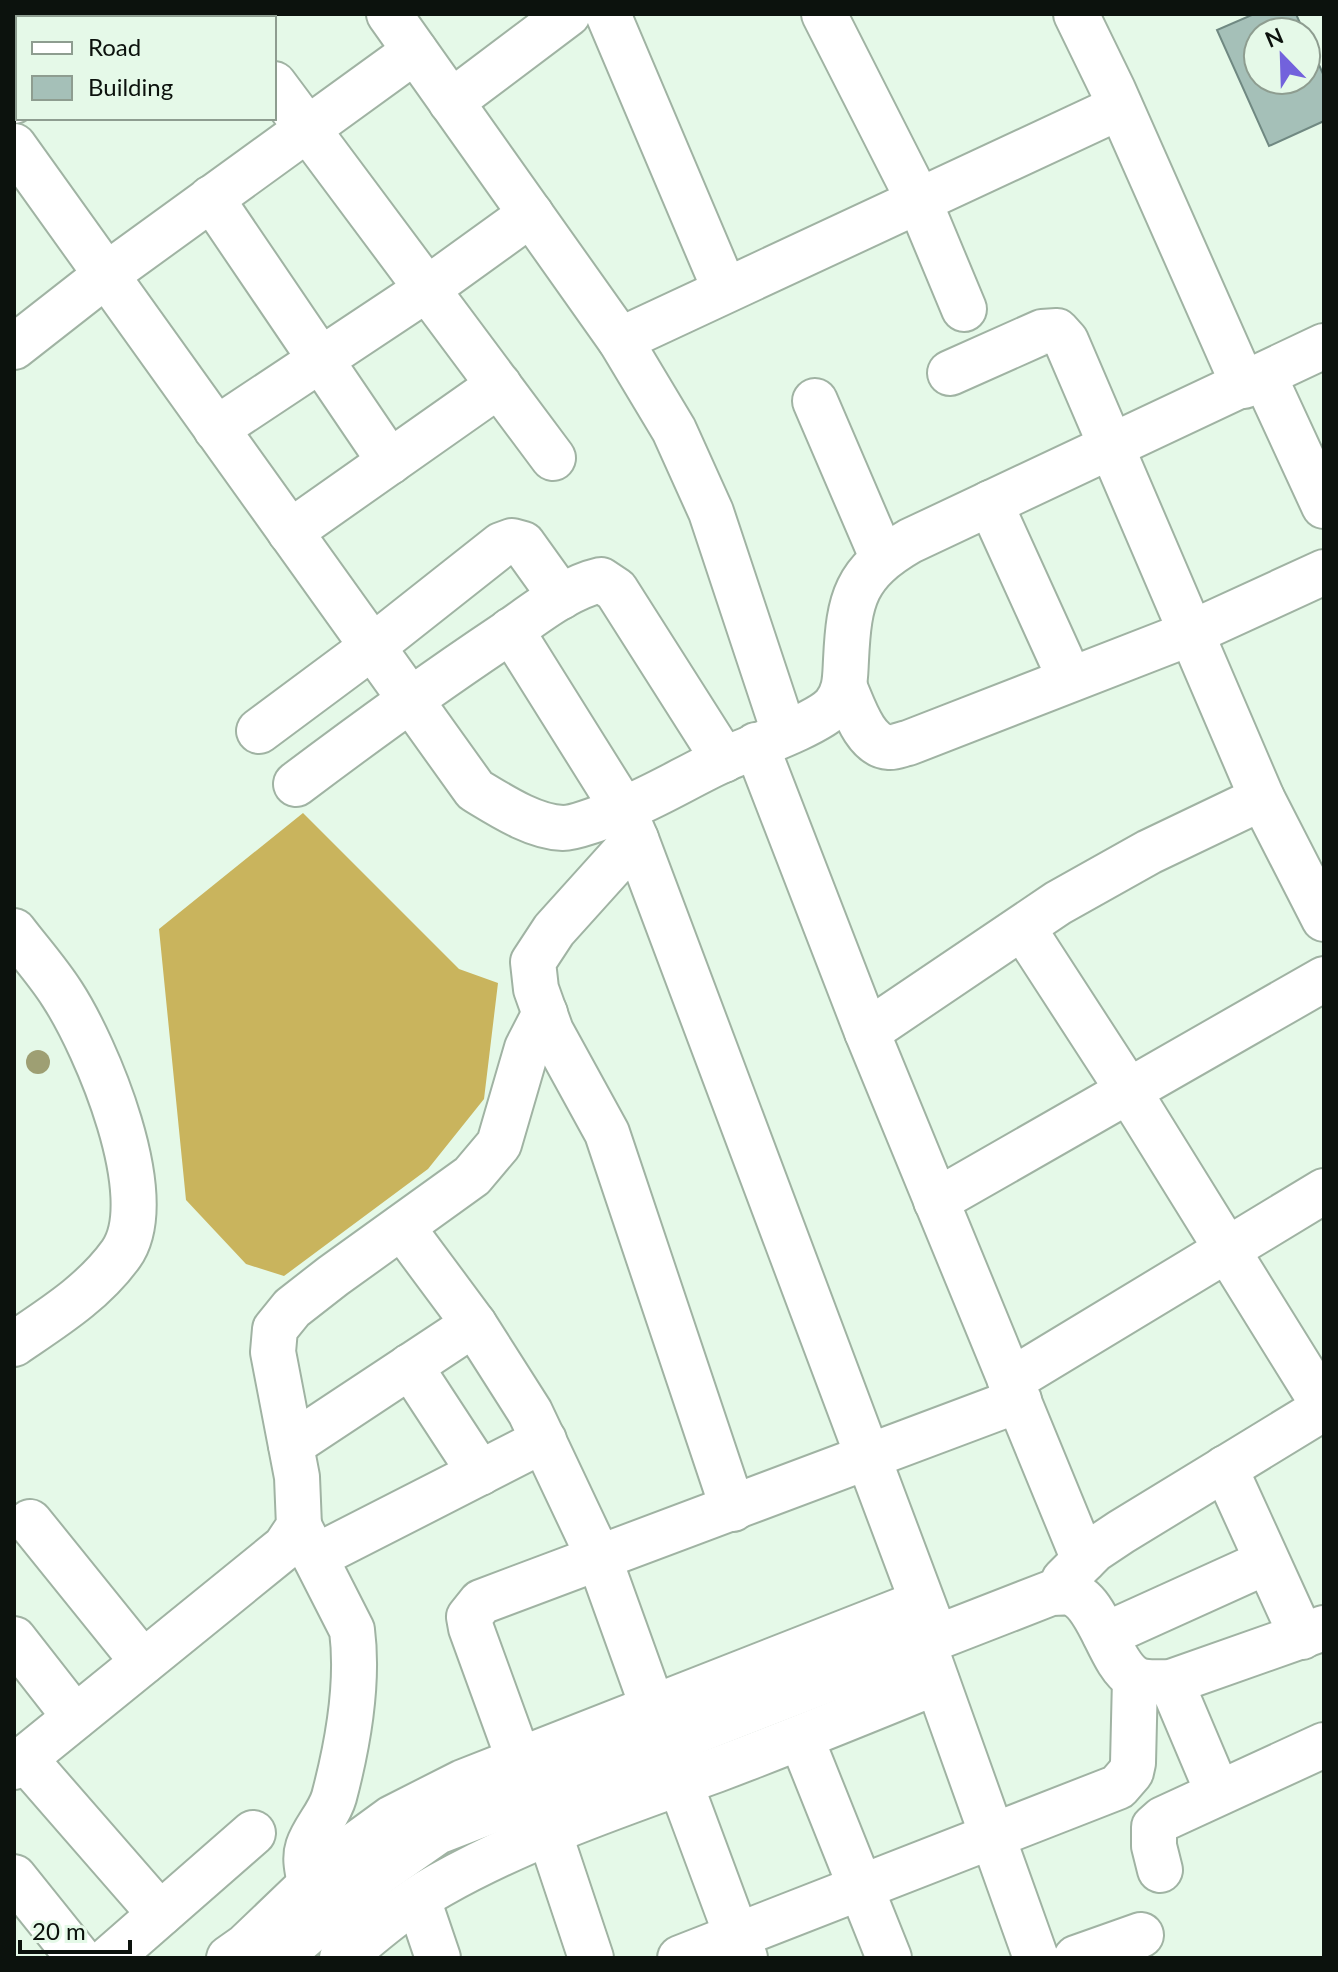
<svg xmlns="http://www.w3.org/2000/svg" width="1338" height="1972" viewBox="0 0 1338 1972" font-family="Lato,sans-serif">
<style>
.forest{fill:#c9b45d}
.building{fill:#a5c0b8;stroke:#708982;stroke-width:2}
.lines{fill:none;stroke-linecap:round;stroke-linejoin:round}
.street-casing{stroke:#a0b3a3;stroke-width:48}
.secondary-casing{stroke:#a0b3a3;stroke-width:48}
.street{stroke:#fff;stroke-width:44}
.secondary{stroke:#fff;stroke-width:44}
.tree{fill:#9e9f73}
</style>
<rect width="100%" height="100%" fill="#e5f9e8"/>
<polygon class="forest" points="303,813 459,969 498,983 484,1099 428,1169 284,1276 246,1264 186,1200 159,929"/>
<polygon class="building" points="1254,14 1296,14 1304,32 1258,32 1258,80 1306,80 1306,36 1324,76 1324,121 1269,146 1217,30"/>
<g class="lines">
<defs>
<g id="street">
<polyline points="221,14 224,18"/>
<polyline points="389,14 620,340 674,430 711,512 784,732"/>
<polyline points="608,14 725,290"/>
<polyline points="824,14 919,201 964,309"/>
<polyline points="1076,14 1113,90 1244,386"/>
<polyline points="134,18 140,14"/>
<polyline points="274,84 553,458"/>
<polyline points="14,101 18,98"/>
<polyline points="451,102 568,14"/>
<path d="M 14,146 L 475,790 C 500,805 533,827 563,828 C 576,828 608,815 621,810 C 657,796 690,775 725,759 C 750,748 818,724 834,706 C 846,692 845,677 846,660 C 849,598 855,573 910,541 L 1324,346"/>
<polyline points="211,198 390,462"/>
<polyline points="620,340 1120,107"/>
<polyline points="14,347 106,275 415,51"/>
<polyline points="950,373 1042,332 1057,331 1066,341 1262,798 1324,919"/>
<polyline points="1264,376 1324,506"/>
<polyline points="815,401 882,557"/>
<polyline points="216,429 427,289 531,214"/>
<polyline points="990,503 1070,679"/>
<polyline points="290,532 499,385"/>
<polyline points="511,630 623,809 636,839 936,1638"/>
<path d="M 845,688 C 853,706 865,746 889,747 C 894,748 902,744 908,743 L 1191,633 L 1324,572"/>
<polyline points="259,731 372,647 501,545 512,541 523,544 561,597"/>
<polyline points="756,745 867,1032 1084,1560"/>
<path d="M 296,784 C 365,732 434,682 506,634 C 535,614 566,588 601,580 L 616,590 L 724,760"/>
<polyline points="636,839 554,930 533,962 536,989 551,1031 607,1133 733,1509"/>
<polyline points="1023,928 1128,1090 1324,1406"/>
<path d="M 14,931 C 30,952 48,972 62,994 C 96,1046 161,1198 121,1254 C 93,1293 52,1318 14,1344"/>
<polyline points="867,1032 1058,903 1149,852 1262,798"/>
<polyline points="936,1201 1324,979"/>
<polyline points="402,1227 474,1324 530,1412 599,1558 653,1708"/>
<polyline points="410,1366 480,1473"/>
<polyline points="1010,1381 1324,1191"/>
<polyline points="291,1445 474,1324"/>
<polyline points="1225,1468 1302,1637"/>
<polyline points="30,1522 143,1662"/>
<path d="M 299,1526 L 352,1630 C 359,1685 348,1744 334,1797 C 329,1815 314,1829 308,1847 C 304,1859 308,1872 310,1884"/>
<polyline points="315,1557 544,1440"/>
<polyline points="1064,1580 1094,1550 1121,1532 1324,1408"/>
<polyline points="1105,1635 1266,1562"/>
<polyline points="14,1639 75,1717"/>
<polyline points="927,1653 1036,1958"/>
<polyline points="1171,1682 1218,1793"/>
<polyline points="801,1738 889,1958"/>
<polyline points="24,1758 160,1914"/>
<polyline points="519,1760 471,1628 469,1617 481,1602 1019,1400"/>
<polyline points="14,1767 285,1547 299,1526 297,1477 273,1352 275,1329 292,1308 333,1276 472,1176 499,1144 527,1048 545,1013"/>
<polyline points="680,1783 745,1958"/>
<polyline points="549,1832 591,1958"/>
<polyline points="1160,1870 1154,1846 1154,1827 1163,1819 1324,1745"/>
<polyline points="14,1877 79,1958"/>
<polyline points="418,1899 438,1958"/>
<polyline points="110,1958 253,1833"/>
<polyline points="229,1958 246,1946 340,1856 392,1818 463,1782 922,1602"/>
<path d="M 342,1958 C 373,1932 404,1905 440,1885 C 527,1836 622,1804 716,1770 C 790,1742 864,1712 937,1682"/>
<polyline points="680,1958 1118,1787 1131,1772 1133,1763 1135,1679"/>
<polyline points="1076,1958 1141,1935"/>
</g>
<path id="secondary" d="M 278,1958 L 377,1874 L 437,1832 L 1051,1593 C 1057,1593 1065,1592 1070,1593 C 1100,1601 1108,1662 1134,1678 C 1144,1684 1160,1682 1171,1682 L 1324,1628"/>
</defs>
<use href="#street" class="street-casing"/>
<use href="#secondary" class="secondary-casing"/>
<use href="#street" class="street"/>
<use href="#secondary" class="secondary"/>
</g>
<circle class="tree" cx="38" cy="1062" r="12"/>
<rect width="1338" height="1972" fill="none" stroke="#0c120d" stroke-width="32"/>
<rect x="16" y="16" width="260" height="104" fill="#e5f9e8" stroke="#8e9d90" stroke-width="2"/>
<rect x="32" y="42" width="40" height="12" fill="#ffffff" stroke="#8e9d90" stroke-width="2"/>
<text x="88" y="56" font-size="24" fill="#0c120d">Road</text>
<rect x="32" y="76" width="40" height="24" fill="#a5c0b8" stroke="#8e9d90" stroke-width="2"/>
<text x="88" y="96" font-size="24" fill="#0c120d">Building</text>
<g transform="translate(1282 56) rotate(337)"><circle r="38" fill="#e5f9e8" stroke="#8e9d90" stroke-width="2"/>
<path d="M0-6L14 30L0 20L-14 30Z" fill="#7262dc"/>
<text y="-12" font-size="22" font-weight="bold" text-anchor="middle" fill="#0c120d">N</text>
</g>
<path d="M20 1940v12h110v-12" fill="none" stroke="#0c120d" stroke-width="4"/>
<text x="32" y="1940" font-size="24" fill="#0c120d" stroke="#e5f9e8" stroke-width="6" paint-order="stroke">20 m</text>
</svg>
